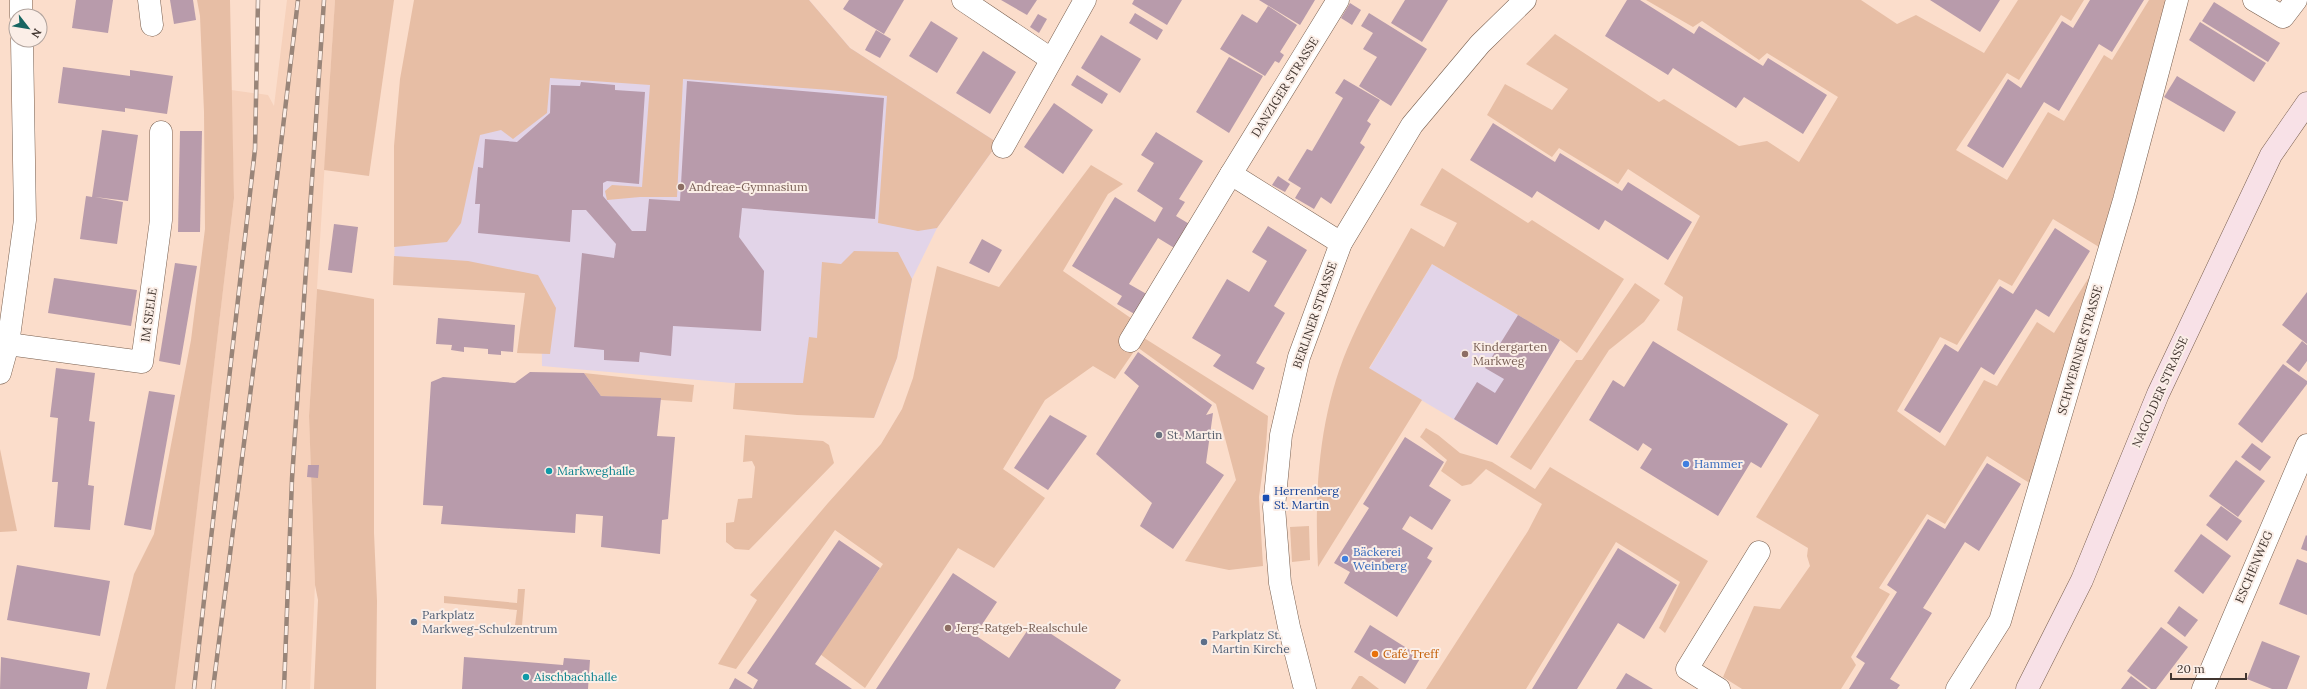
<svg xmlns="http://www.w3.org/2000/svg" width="2307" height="689" viewBox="0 0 2307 689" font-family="Lora,serif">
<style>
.built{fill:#f6d1bb}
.education{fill:#e2d4e8}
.green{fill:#e7bea5}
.building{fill:#b89bab}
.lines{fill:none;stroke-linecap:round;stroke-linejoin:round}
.street-casing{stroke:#775e4e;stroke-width:23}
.secondary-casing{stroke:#775e4e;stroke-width:23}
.street{stroke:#fff;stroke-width:22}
.secondary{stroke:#f8e1e7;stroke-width:22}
.rail-casing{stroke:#998579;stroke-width:4.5}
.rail{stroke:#fbeee7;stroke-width:3;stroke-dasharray:9;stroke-linecap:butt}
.education-dot{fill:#8d6e63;stroke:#fbeee7;stroke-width:1.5}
.worship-dot{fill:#6b7280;stroke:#fbeee7;stroke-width:1.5}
.shop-dot{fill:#3f7fe0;stroke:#fbeee7;stroke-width:1.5}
.culture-dot{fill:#0f9aa8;stroke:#fbeee7;stroke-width:1.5}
.transit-dot{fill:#1a4fb4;stroke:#fbeee7;stroke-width:1.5}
.service-dot{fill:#5c6f8a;stroke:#fbeee7;stroke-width:1.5}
.food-dot{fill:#e8710a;stroke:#fbeee7;stroke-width:1.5}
.labels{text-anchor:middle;stroke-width:4;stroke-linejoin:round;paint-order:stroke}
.street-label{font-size:12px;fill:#423630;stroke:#fbeee7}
.education-label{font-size:12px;fill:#785e54;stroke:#fbeee7;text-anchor:start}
.worship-label{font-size:12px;fill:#5b616d;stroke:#fbeee7;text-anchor:start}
.shop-label{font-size:12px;fill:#366cbe;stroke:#fbeee7;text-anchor:start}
.culture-label{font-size:12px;fill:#0d838f;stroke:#fbeee7;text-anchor:start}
.transit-label{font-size:12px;fill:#164399;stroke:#fbeee7;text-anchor:start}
.service-label{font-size:12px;fill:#4e5e75;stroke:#fbeee7;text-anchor:start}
.food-label{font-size:12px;fill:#c56008;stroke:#fbeee7;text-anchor:start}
</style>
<rect width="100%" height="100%" fill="#fbddcb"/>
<polygon class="built" points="287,0 335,0 309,416 315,585 310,689 175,689 234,198 231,90 268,95 274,106"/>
<g class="education">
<polygon points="809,0 850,48 998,143 937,228 912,279 897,358 874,418 803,383 732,383 542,366 541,280 394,267 398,146 408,66"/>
<polygon points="1432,264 1560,340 1497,445 1369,369"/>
</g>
<g class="green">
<polygon points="197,0 230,0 234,198 180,651 175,689 106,689 134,574 154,534 191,340 205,229 204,112 200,16"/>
<polygon points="335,0 394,0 369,176 324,170"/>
<polygon points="414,0 809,0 850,48 998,143 937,228 918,231 878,223 887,96 830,90 683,79 677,197 640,197 607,200 605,191 612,185 642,187 650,85 550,78 547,113 513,139 501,130 480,135 461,223 447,242 394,247 394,146 400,79"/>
<polygon points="1646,0 1861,0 1897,24 1916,15 1984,53 2018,0 2084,0 2071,21 2061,15 2019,80 2007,73 1956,150 2007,180 2048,112 2064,121 2104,55 2112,60 2149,0 2167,0 2099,247 2053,219 2012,286 1999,279 1957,345 1940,337 1897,411 1945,446 1984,380 1997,386 2037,322 2054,333 2096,266 2031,484 1987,456 1945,524 1927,514 1879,588 1890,594 1851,657 1856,665 1841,689 1742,689 1723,677 1754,606 1780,609 1810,566 1807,556 1808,548 1756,517 1819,415 1677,330 1683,297 1664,284 1700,216 1628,169 1618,184 1559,148 1552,157 1487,115 1505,84 1552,110 1568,89 1526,64 1555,34 1659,102 1664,99 1739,146 1767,141 1799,162 1838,97 1767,53 1759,60 1702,21 1693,27"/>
<polygon points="1091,165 1123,184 1108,194 1063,271 1135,321 1133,331 1268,416 1266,446 1259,497 1263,566 1229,570 1185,561 1236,480 1216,404 1137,347 1115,379 1093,366 1045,400 1003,469 1045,498 994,568 958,548 865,688 820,654 883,564 835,530 736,669 718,664 757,600 750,595 828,503 881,444 902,409 913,378 937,266 999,287"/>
<path d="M 1442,168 L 1528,223 L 1532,220 L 1624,279 L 1577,353 L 1560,340 L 1432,264 L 1369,368 L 1422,400 L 1318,567 C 1314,489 1319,410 1352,338 C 1369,300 1391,264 1411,228 L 1444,247 L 1457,223 L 1420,205 Z"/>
<polygon points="854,251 898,252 912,279 897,358 874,418 797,415 733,409 735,383 803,383 809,337 817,338 822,262 841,264"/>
<polygon points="394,256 468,261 538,275 556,308 550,354 517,353 525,293 393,285"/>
<polygon points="1635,283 1660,300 1644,322 1609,350 1531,470 1510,457 1576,360 1582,360"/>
<polygon points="317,289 374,299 374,533 377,601 376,689 314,689 318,600 315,585 309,416"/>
<polygon points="584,373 694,385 692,402 601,396"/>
<polygon points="1426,428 1438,435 1460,453 1492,462 1535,489 1550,467 1708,561 1665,633 1659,628 1680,582 1616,542 1526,689 1426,689 1528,531 1542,504 1486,469 1471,484 1462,486 1441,471 1447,460 1420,437"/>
<polygon points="745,435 823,441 829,445 834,463 749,550 735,549 726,542 726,523 734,522 738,499 752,498 755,467 752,461 743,462"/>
<polygon points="0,449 17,531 0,532"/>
<polygon points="1309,526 1310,560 1292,562 1290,527"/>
<polygon points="518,589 525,589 522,625 515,625 517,610 444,603 444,596 517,603"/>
<polygon points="1359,676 1362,676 1379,689 1351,689"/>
</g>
<g class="building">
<polygon points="76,0 113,0 108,33 72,28"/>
<polygon points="170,0 193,0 196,20 174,24"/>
<polygon points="849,0 904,0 884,34 843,9"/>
<polygon points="1001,0 1037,0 1027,15"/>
<polygon points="1134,0 1182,0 1167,25 1132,4"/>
<polygon points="1259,0 1315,0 1300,25"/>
<polygon points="1405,0 1448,0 1422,42 1391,23"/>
<polygon points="1627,0 1640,0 1694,34 1699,26 1763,66 1768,58 1827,95 1803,134 1744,97 1736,108 1673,68 1668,75 1605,36"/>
<polygon points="1930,0 2000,0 1980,32"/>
<polygon points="2090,0 2144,0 2112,52 2099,44 2059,111 2044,102 2003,168 1967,146 2008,79 2021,88 2062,21 2073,28"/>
<polygon points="2214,2 2280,43 2268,62 2202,21"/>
<polygon points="1350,3 1361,10 1352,25 1341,18"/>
<polygon points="1268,6 1297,25 1280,52 1284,55 1279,63 1275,61 1265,76 1220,49 1242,14 1257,23"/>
<polygon points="1135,13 1163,30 1157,40 1129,23"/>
<polygon points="1369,13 1427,49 1391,106 1359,86 1377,57 1363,49 1373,33 1361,26"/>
<polygon points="1038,14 1047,19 1039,33 1030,27"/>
<polygon points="931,21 958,38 937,73 909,56"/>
<polygon points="2200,22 2266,63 2254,82 2189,40"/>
<polygon points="876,30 891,39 880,58 865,50"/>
<polygon points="1101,35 1141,59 1120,93 1081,68"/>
<polygon points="983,51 1016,72 990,114 956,93"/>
<polygon points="1229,57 1263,76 1229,133 1196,112"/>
<polygon points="63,67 130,76 130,70 173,76 167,114 125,108 125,112 58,103"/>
<polygon points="1077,75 1108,94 1102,104 1071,85"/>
<polygon points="2177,76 2236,112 2224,132 2164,97"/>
<polygon points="1344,79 1380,100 1367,121 1371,124 1360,143 1365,147 1331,204 1321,197 1314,209 1295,198 1301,188 1288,180 1307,149 1312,151 1343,98 1335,93"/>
<polygon points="687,81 884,98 875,219 742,208 739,237 764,271 761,331 673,326 671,356 640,352 639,362 604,360 604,350 574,347 582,253 614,258 616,244 586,210 572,210 570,242 478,233 480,204 475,204 478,167 483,168 485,139 517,142 550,113 551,85 580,86 581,82 615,85 615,90 645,92 639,184 607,181 603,183 603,196 632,231 646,231 649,199 680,201"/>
<polygon points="1054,103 1093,130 1063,174 1024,147"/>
<polygon points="1493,123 1555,162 1560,153 1622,191 1628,182 1692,222 1668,260 1605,220 1599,230 1537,191 1532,198 1470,160"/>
<polygon points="102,130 138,135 128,201 95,197 123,202 117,244 80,239 86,196 92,197"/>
<polygon points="180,131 202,131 200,232 178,232"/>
<polygon points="1156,132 1203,161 1179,199 1185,202 1176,216 1191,225 1176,249 1158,238 1129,284 1150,296 1138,316 1117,304 1122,296 1072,266 1115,197 1155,222 1163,208 1137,191 1154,163 1141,155"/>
<polygon points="1278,176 1290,184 1285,192 1272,185"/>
<polygon points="334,224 358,227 352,273 328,270"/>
<polygon points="1268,226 1307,250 1274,306 1285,313 1256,363 1265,368 1253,390 1213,366 1221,355 1192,338 1227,279 1249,292 1267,261 1252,252"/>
<polygon points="2055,228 2090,251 2049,317 2036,309 1994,375 1981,367 1940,433 1904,410 1945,344 1958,352 2000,286 2013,294"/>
<polygon points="982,239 1002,250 989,273 969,263"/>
<polygon points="175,263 197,266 180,365 159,361"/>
<polygon points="54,278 137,290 131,326 48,313"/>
<polygon points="2307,292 2307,344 2282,325"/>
<polygon points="1518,315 1560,340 1497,445 1454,419 1477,382 1495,393 1504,379 1485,368"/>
<polygon points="438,318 515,325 513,352 501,351 501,355 488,354 488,349 464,347 464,352 451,350 452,345 436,344"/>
<polygon points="1653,341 1788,424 1761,468 1751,462 1718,516 1640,468 1652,449 1643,443 1638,451 1589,420 1613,380 1624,387"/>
<polygon points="2302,341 2307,345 2307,361 2299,372 2286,362"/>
<polygon points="1138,352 1212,405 1206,415 1213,413 1206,463 1224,475 1173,549 1140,526 1152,503 1096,454 1139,386 1124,373"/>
<polygon points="2283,364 2307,381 2307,384 2262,443 2238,424"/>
<polygon points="56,368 95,373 89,421 95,422 88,485 94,486 90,530 54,527 58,482 52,482 58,418 50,417"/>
<polygon points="530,372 584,373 601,396 661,398 657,436 675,437 668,519 662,520 660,554 601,547 603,516 576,514 575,533 441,524 443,506 423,505 431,382 443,377 515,383"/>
<polygon points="149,391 175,395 151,530 124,525"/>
<polygon points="1050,415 1087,436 1048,490 1014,468"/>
<polygon points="1405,437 1444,462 1429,486 1451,500 1432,530 1410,516 1402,529 1433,548 1427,558 1432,561 1397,617 1344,583 1350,572 1334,563 1369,508 1363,504"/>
<polygon points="2252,443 2271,457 2260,471 2241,457"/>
<polygon points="2236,460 2265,481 2238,517 2209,496"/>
<polygon points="1987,463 2021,484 1979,551 1965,542 1923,608 1932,613 1890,679 1900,685 1897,689 1849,689 1865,663 1856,657 1897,592 1887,585 1928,519 1945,529"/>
<polygon points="308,465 319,465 318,478 307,477"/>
<polygon points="2221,506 2242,521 2227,541 2206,525"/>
<polygon points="2201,534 2231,556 2203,594 2174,571"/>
<polygon points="2306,535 2307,536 2307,551 2301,549"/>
<polygon points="839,540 880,568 815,664 852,689 729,689 735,678 753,689 758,680 747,673"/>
<polygon points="1618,548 1677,585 1644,639 1618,623 1577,689 1532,689"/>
<polygon points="2297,559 2307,563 2307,615 2279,604"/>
<polygon points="17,565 110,581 100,636 7,620"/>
<polygon points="953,573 997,602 975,635 1009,658 1033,622 1121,680 1115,689 876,689"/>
<polygon points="2179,606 2198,620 2185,637 2167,623"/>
<polygon points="1370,625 1421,657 1405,684 1354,652"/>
<polygon points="2161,627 2188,647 2156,689 2151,689 2127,671"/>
<polygon points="2262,641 2300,656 2287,689 2272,689 2247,679"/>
<polygon points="1,657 90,673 87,689 0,689"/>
<polygon points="464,657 563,665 564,658 590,660 588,689 462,689"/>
<polygon points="1626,673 1653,689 1616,689"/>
<polygon points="2131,676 2148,689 2121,689"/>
</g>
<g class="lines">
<defs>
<g id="street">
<polyline points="21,0 21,16"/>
<polyline points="149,0 152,25"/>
<polyline points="963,0 1051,59"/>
<polyline points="1338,0 1231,174 1341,243"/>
<polyline points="2254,0 2283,17 2296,0"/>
<polyline points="1003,147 1085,0"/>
<polyline points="1130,341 1231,174"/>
<polyline points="8,344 142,362 161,220 161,132"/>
<polyline points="0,373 8,344 25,220 22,40"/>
<polyline points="1305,689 1289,627 1280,583 1274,507 1281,435 1299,357 1341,243 1412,125 1480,44 1525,0"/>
<polyline points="1719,689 1687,669 1759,552"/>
<polyline points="1957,689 2000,621 2124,200 2177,0"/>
<polyline points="2203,689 2307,445"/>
</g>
<polyline id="secondary" points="2027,689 2082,580 2158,394 2271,155 2307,103"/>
</defs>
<use href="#street" class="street-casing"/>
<use href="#secondary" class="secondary-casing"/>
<use href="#street" class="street"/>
<use href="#secondary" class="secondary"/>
<defs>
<g id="rail">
<polyline points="194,689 255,149 258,0"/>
<polyline points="213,689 271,229 298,0"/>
<polyline points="284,689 292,479 324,0"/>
</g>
</defs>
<use href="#rail" class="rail-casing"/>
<use href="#rail" class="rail"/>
</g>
<g class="education-dot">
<circle cx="681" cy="187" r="4"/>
<circle cx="1465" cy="354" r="4"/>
<circle cx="948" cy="628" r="4"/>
</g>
<circle class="worship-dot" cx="1159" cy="435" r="4"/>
<g class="shop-dot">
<circle cx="1686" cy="464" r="4"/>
<circle cx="1345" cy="559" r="4"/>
</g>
<g class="culture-dot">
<circle cx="549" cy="471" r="4"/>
<circle cx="526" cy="677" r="4"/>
</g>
<rect class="transit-dot" x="1262" y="494" width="8" height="8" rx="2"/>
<g class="service-dot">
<circle cx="414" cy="622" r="4"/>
<circle cx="1204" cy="642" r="4"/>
</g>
<circle class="food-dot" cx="1375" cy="654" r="4"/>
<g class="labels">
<g class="street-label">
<text transform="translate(1285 87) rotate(-58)" y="4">DANZIGER STRASSE</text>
<text transform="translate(149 315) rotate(-82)" y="4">IM SEELE</text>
<text transform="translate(1315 315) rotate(-71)" y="4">BERLINER STRASSE</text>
<text transform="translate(2080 350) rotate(-74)" y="4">SCHWERINER STRASSE</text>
<text transform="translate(2160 392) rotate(-66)" y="4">NAGOLDER STRASSE</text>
<text transform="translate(2254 567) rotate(-67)" y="4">ESCHENWEG</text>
</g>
<g class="education-label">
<text x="689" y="191">Andreae-Gymnasium</text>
<text x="1473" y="351">Kindergarten<tspan x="1473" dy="14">Markweg</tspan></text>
<text x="956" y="632">Jerg-Ratgeb-Realschule</text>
</g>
<g class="worship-label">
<text x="1167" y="439">St. Martin</text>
</g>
<g class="shop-label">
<text x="1694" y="468">Hammer</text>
<text x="1353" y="556">Bäckerei<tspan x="1353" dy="14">Weinberg</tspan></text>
</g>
<g class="culture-label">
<text x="557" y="475">Markweghalle</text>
<text x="534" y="681">Aischbachhalle</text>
</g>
<g class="transit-label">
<text x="1274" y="495">Herrenberg<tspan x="1274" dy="14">St. Martin</tspan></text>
</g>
<g class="service-label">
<text x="422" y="619">Parkplatz<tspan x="422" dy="14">Markweg-Schulzentrum</tspan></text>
<text x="1212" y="639">Parkplatz St.<tspan x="1212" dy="14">Martin Kirche</tspan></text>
</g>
<g class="food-label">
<text x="1383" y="658">Café Treff</text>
</g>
</g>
<g transform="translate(28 28) rotate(121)"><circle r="19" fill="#fbeee7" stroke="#b1a49e"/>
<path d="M0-3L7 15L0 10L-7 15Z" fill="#176561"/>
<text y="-6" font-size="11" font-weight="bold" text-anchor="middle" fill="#423630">N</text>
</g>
<path d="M2171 673v6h75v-6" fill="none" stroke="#423630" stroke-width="2"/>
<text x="2177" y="673" font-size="12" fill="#423630" stroke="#fbeee7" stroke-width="3" paint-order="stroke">20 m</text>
</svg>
